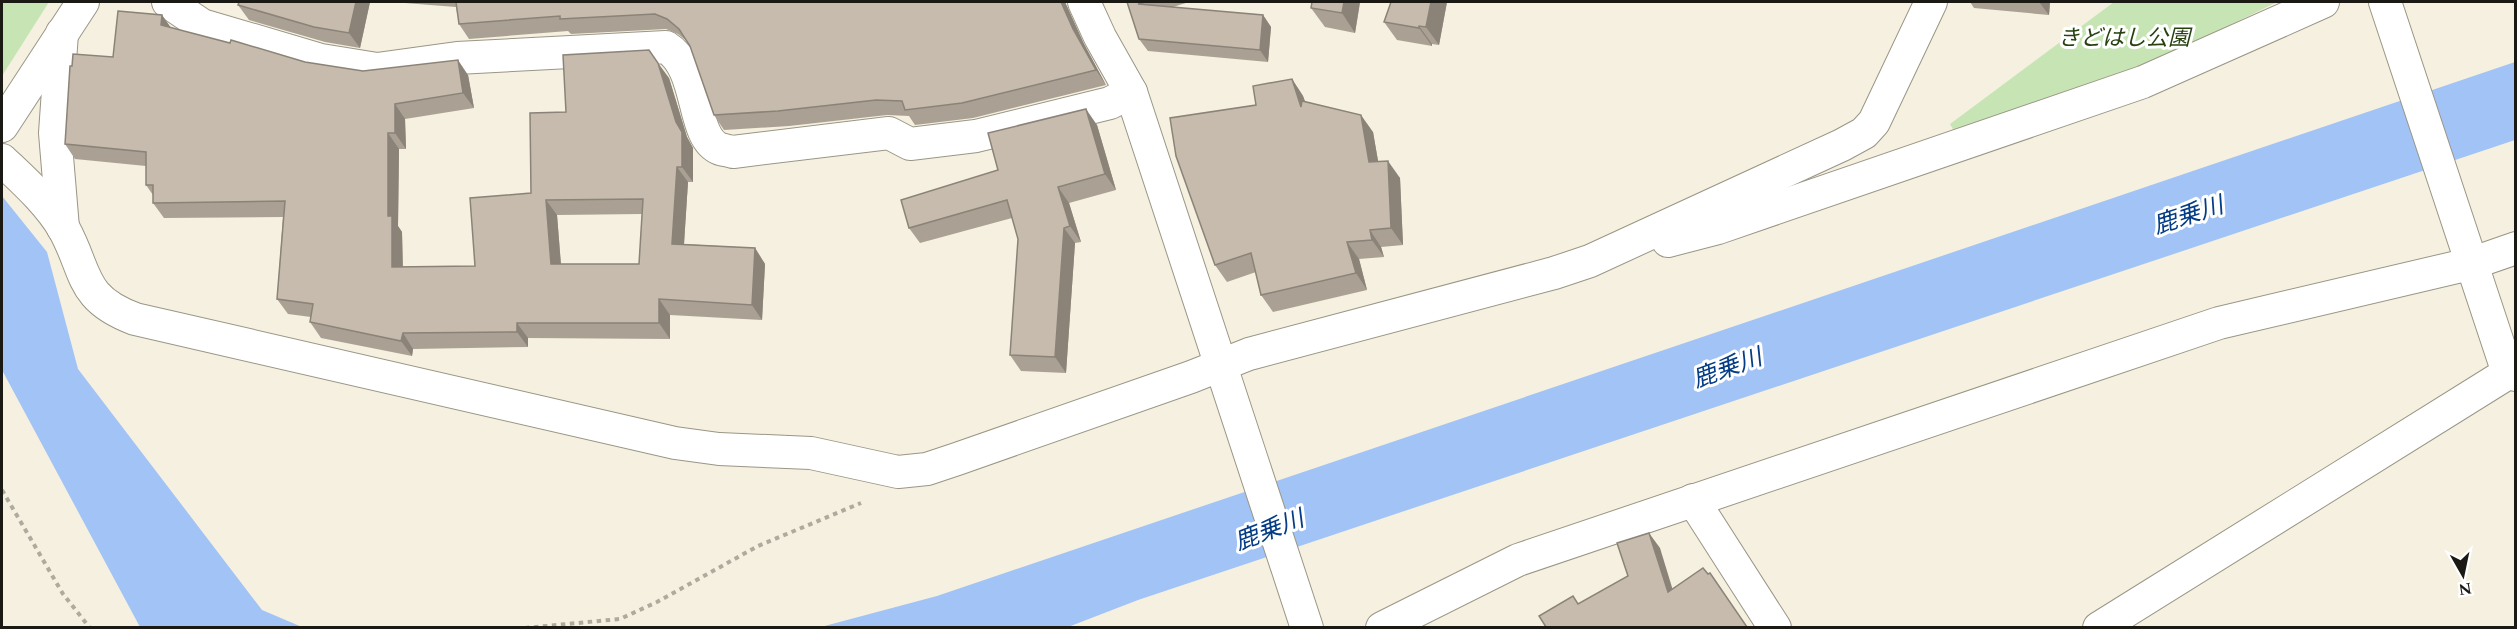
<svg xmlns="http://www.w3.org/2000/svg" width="2517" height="629" viewBox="0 0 2517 629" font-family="Spectral,'Noto Sans JP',serif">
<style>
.green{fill:#c7e5b4}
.water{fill:#a1c3f6}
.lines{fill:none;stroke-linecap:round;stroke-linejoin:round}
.street-casing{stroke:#9a9686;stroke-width:34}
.path{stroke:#aeaa9d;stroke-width:4;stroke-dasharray:4.5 4.5;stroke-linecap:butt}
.street{stroke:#fff;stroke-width:32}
.wall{fill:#aaa194;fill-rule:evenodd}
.shaded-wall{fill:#8b8378}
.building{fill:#c6bbac;stroke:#8b8378;stroke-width:1.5;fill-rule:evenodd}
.labels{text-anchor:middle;stroke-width:6;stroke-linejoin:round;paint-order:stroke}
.park-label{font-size:22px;font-style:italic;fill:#274111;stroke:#fff}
.water-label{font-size:24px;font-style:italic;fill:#043d85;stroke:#fff}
</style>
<rect width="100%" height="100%" fill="#f5f0df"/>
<g class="green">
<polygon points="2,2 49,2 2,76"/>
<polygon points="2114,2 2277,2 2147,66 1955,133 1950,124"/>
</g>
<g class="water">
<polygon points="2515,62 2515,140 1138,600 1068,627 817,628 937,596"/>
<polygon points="2,196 47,252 78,369 262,610 302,627 140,627 2,370"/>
</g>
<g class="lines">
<defs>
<g id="street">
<path d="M 168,2 L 202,25 L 321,60 L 377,69 L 457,58 L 666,47 C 702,69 690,137 720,149 C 724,150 729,151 733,152 L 889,133 L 910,144 L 976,136 L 1110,103 L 1131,92"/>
<polyline points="1084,2 1100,37 1131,92 1307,628"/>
<polyline points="2385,2 2508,373"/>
<polyline points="62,33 55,133 63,228"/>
<polyline points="2,126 83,2"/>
<path d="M 2,160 C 24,181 48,202 64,229 C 88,273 79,298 135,319 L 675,443 L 719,449 L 811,453 L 898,472 L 927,469 L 957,459 L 1191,377 L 1249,354 L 1554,273 L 1590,261 L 1842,145 L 1864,133 L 1874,122 L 1931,2"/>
<polyline points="1668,241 1718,228 2143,82 2323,2"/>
<polyline points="1693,500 1775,628"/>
<polyline points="1382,628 1518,560 2219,323 2470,264 2516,248"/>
<polyline points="2099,628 2508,373 2516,375"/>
</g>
</defs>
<use href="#street" class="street-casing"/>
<g class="path">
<polyline points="2,490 63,594 90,628"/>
<polyline points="525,628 620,619 657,602 758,546 861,503"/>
</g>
<use href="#street" class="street"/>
</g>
<g class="wall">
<polygon points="239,2 370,2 360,48 325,42 249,20 238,5"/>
<polygon points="392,2 1065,2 1084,44 1106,85 973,118 915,125 909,116 887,115 789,126 724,130 714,115 690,46 688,42 678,34 666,29 571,34 568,31 469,39 459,24 456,7"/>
<polygon points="1127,2 1189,2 1173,7 1263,15 1271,27 1268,62 1148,51 1139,39"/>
<polygon points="1360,2 1355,33 1325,27 1311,8"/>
<polygon points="1391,2 1447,2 1439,45 1432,44 1432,46 1397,40 1384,22"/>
<polygon points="1970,2 2050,2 2049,15 1974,8"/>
<path d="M 162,15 L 171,28 L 305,62 L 363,71 L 468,75 L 474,108 L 405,119 L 406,149 L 399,149 L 398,226 L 402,232 L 403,267 L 475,266 L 531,193 L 566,112 L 669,78 L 687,137 L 693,148 L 693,182 L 688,182 L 684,244 L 755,248 L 765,264 L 762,320 L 670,315 L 670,339 L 528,338 L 528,347 L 413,349 L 412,356 L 321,338 L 310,322 L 311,317 L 288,314 L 277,299 L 283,217 L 164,218 L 153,203 L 153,195 L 146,185 L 146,166 L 75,159 L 65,144 L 72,66 L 113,57 ZM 642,214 L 639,264 L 561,264 L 557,215 Z"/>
<polygon points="1292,79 1303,96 1305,102 1373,132 1378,161 1400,178 1403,245 1381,247 1384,257 1359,259 1367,290 1273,312 1261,295 1256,272 1227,282 1215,265 1256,105"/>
<polygon points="1097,125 1116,190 1069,203 1081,242 1075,243 1066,373 1021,371 1010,355 1018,239 1012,218 920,243 909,228 998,170"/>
</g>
<g class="shaded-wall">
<polygon points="356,2 370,2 360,48 349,33"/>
<polygon points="1061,2 1065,2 1084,44 1106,85 1096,70 1073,29"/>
<polygon points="1344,2 1360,2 1355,33 1342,13"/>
<polygon points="1431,2 1447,2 1439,45 1426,27"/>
<polygon points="2039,2 2050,2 2049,15"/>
<polygon points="162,15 173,31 161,25"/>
<polygon points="1263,15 1271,27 1268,62 1260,50"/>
<polygon points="1419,26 1432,44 1432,46 1419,28"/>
<polygon points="458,60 468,75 474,108 463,93"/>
<polygon points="658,63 669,78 687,137 693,148 693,182 682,167 676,122"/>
<polygon points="1292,79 1303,96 1313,123 1301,107"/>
<polygon points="395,104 405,119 406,149 395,133"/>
<polygon points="1086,109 1097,125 1116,190 1105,174"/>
<polygon points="1361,115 1373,132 1381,178 1369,162"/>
<polygon points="388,133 399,149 398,226 402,232 403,282 392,267 388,216"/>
<polygon points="1388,161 1400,178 1403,245 1391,228"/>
<polygon points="677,167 688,182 683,259 672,244"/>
<polygon points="1058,187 1069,203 1081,242 1070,226"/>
<polygon points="546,200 557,215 562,279 551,264"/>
<polygon points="1064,228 1075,243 1066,373 1055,357"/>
<polygon points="1370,230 1381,247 1384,257 1372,240"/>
<polygon points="1347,242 1359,259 1367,290 1356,273"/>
<polygon points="755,248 765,264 762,320 752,305"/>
<polygon points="659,299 670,315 670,339 659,323"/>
<polygon points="517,323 528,338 528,347 517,332"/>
<polygon points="403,333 413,349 412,356 401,341"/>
<polygon points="1649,533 1660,548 1678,607 1668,592"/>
</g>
<g class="building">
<polygon points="239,2 356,2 349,33 314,27 238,5"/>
<polygon points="456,2 1061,2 1073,29 1096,70 962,103 905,110 902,101 876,100 778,111 714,115 690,46 679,29 667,19 655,14 560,19 560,16 459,24"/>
<polygon points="1127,2 1145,2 1138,4 1263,15 1260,50 1139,39"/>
<polygon points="1312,2 1344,2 1342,13 1311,8"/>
<polygon points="1391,2 1431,2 1426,27 1419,26 1419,28 1384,22"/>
<path d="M 118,11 L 162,15 L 161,25 L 230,43 L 231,40 L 305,62 L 363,71 L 458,60 L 463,93 L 395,104 L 395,133 L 388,133 L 388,216 L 392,216 L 392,267 L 475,266 L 470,198 L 531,193 L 530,113 L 566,112 L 563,55 L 649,50 L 658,63 L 676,122 L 682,132 L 682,167 L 677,167 L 672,244 L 755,248 L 752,305 L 659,299 L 659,323 L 517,323 L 517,332 L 403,333 L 401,341 L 310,322 L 313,304 L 277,299 L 285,201 L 153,203 L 153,185 L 146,185 L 146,152 L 65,144 L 70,66 L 72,66 L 73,54 L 113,57 ZM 643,199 L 639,264 L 551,264 L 546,200 Z"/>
<polygon points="1292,79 1301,107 1302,101 1361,115 1369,162 1388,161 1391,228 1370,230 1372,240 1347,242 1356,273 1261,295 1251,253 1215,265 1176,156 1170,118 1256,105 1253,86"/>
<polygon points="1086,109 1105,174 1058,187 1070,226 1064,228 1055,357 1010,355 1018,239 1007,200 909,228 901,200 998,170 988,133"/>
<polygon points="1649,533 1668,592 1703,568 1708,574 1710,573 1747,627 1546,627 1539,616 1573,596 1578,604 1628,576 1617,543"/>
</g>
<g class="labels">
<g class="park-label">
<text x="2124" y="45">きどはし公園</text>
</g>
<g class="water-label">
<text transform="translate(2188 215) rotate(-18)" y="8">鹿乗川</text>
<text transform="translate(1727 368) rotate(-20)" y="8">鹿乗川</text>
<text transform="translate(1269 530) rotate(-21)" y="8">鹿乗川</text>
</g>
</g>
<rect width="2517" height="629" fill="none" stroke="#1b1913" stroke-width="6"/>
<g transform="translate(2463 575) rotate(171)" stroke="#ffffff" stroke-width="4.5" paint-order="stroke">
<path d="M0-4.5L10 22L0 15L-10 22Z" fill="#1b1913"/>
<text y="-9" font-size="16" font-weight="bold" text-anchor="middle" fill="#1b1913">N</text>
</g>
</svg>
